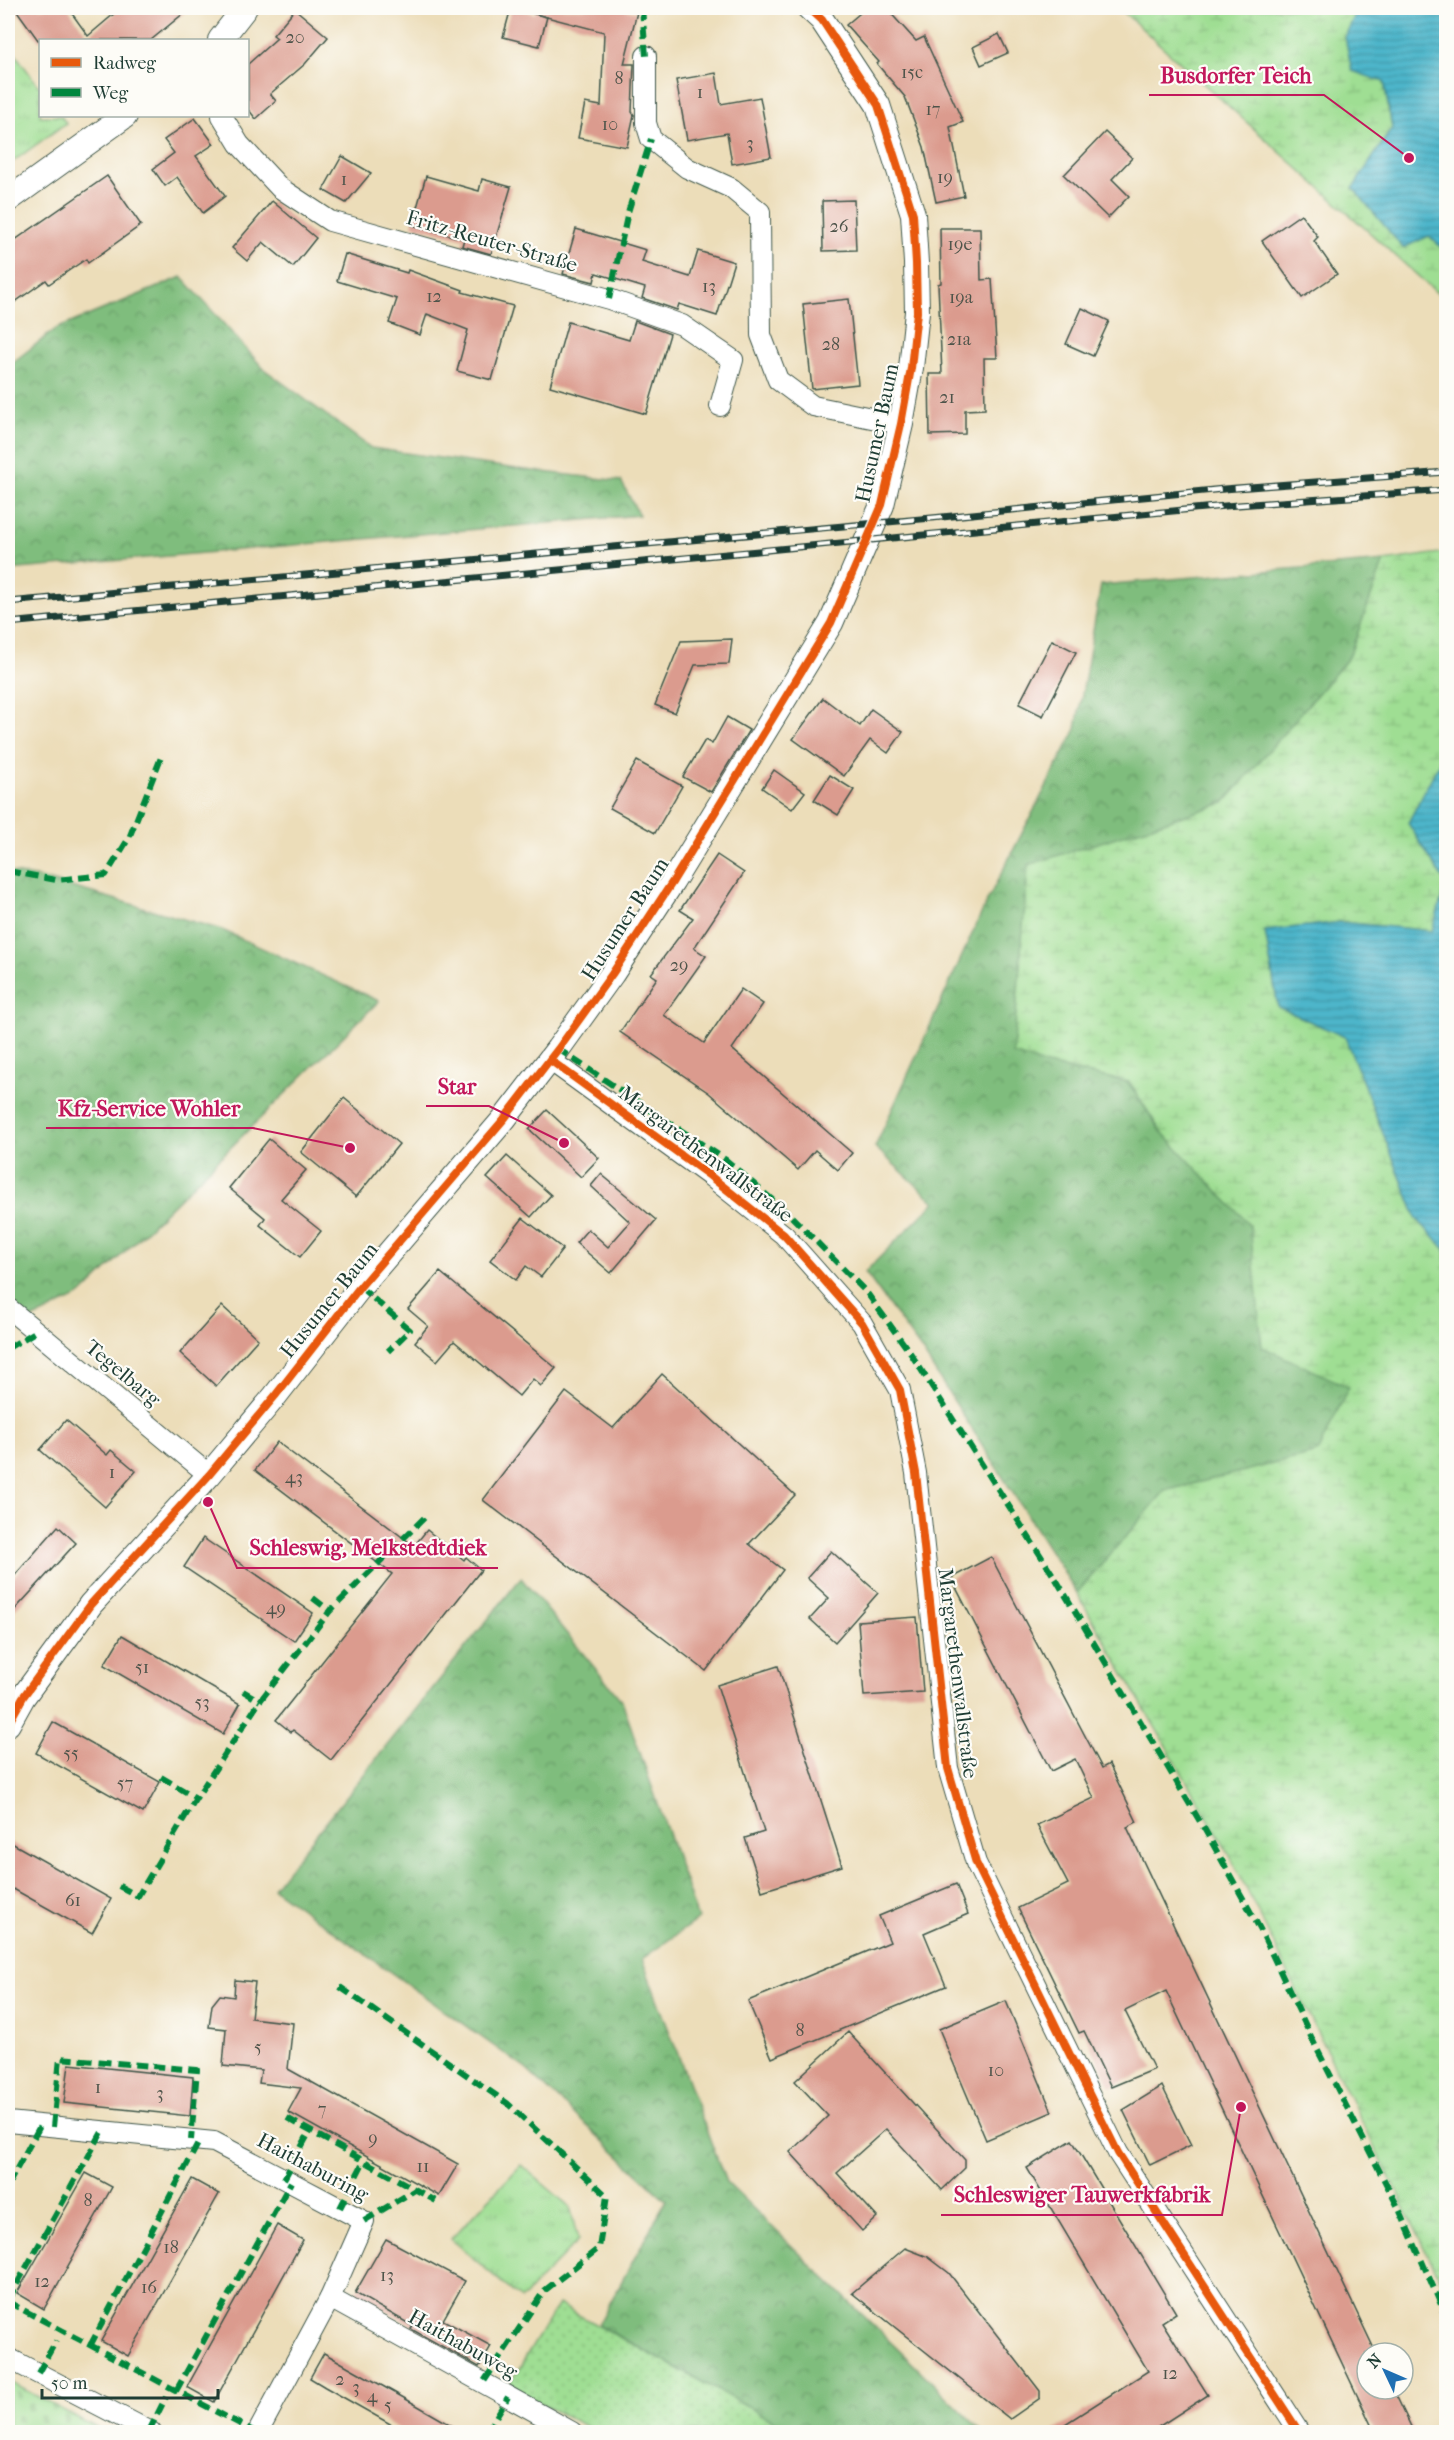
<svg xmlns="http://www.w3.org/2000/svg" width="1454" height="2440" viewBox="0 0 1454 2440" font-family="'IM FELL French Canon',serif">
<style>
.forest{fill:url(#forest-crowns);stroke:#4f7d58;stroke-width:1.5}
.wetland{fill:url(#wetland-marsh);stroke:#5f8e64;stroke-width:1.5}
.cemetery{fill:url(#cemetery-stones);stroke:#5f8e64;stroke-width:1.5}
.park{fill:url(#park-tufts);stroke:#5f8e64;stroke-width:1.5}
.garden{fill:url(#garden-dots);stroke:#5f8e64;stroke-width:1.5}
.water{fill:url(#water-rules);stroke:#367a80;stroke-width:1.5}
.building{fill:#db9b8e}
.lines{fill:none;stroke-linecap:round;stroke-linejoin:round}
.minor-casing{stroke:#3e5548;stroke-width:22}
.tertiary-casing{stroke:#3e5548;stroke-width:26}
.minor{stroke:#fff;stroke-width:20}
.tertiary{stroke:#fff;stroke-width:24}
.rail-casing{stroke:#1f3d34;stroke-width:7}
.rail{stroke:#fdfcf7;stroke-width:4.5;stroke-dasharray:14;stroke-linecap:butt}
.quiet{stroke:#00873e;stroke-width:6;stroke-dasharray:12 6;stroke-linecap:butt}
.cycleway-casing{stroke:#fdfcf7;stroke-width:11}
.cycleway{stroke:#e8590c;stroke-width:8}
.labels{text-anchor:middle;stroke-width:4.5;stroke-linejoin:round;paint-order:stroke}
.number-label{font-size:18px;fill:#4e544a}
.street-label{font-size:21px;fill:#1f3d34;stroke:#fdfcf7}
.leader{fill:none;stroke:#c2185b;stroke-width:2}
.callout-dot{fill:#c2185b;stroke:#fdfcf7;stroke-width:2}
.callout-label{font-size:22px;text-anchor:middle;font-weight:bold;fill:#c2185b;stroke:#fdfcf7;stroke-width:4.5;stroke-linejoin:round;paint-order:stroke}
</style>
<defs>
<pattern id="forest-crowns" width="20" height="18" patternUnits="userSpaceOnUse" patternTransform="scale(1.5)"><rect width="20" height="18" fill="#7fbd7d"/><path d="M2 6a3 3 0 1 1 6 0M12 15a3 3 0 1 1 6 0" fill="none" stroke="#679b67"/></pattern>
<pattern id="wetland-marsh" width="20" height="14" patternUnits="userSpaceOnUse" patternTransform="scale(1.5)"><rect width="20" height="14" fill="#9fde93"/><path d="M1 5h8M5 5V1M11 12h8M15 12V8" fill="none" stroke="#88bf7f"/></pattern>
<pattern id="cemetery-stones" width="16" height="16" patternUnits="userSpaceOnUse" patternTransform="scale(1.5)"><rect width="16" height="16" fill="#9fde93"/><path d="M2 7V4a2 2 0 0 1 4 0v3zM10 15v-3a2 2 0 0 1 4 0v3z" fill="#88bf7f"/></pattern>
<pattern id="park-tufts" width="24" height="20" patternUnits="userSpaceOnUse" patternTransform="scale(1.5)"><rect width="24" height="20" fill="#9fde93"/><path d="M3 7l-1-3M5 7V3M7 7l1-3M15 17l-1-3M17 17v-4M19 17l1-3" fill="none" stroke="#88bf7f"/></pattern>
<pattern id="garden-dots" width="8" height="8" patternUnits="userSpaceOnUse" patternTransform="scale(1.5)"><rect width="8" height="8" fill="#9fde93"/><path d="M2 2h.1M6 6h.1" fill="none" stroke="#88bf7f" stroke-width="1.8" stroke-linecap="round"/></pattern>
<pattern id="water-rules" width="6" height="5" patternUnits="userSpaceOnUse" patternTransform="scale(1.5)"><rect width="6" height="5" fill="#4db6cb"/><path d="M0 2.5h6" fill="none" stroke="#3f95a6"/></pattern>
</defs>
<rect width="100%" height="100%" fill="#fdfcf7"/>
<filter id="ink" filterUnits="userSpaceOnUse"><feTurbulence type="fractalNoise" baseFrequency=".0167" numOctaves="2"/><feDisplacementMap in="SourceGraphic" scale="12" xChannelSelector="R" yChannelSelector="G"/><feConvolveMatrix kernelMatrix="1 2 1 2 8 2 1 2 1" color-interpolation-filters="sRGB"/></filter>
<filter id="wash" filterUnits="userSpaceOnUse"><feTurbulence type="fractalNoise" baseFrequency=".008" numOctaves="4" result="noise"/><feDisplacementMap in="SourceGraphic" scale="24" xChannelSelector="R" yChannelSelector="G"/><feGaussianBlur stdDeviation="1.35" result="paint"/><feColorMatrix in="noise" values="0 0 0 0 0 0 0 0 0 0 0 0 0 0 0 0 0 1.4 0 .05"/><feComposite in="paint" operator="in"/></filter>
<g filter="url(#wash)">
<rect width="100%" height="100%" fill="#ecddb9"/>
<g class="forest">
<polygon points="182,277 264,369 371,448 517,469 621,481 639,515 8,570 8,366 56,329"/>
<polygon points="1384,561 1349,657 1224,803 1028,865 1013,1054 1047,1065 1128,1082 1160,1130 1250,1225 1262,1347 1349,1387 1317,1453 1165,1491 1077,1593 922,1351 865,1272 935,1202 875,1147 987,901 1076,729 1101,585"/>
<polygon points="8,872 40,878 222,930 379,1001 81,1295 8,1331"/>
<polygon points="521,1578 622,1701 698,1919 642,1959 726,2182 983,2432 794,2432 598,2325 666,2200 526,2069 273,1888"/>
</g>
<g class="wetland">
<polygon points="1119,8 1358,8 1345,37 1384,82 1392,128 1353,189 1429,236 1446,252 1446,301"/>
<polygon points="1446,552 1446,750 1408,823 1446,884 1432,931 1341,922 1265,931 1278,1007 1345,1037 1417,1219 1446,1250 1446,2291 1229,1854 1077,1593 1165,1491 1317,1453 1349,1387 1262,1347 1250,1225 1160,1130 1129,1082 1047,1065 1013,1054 1028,865 1224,803 1349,657 1384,561"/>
</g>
<polygon class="cemetery" points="8,2381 104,2432 8,2432"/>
<g class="park">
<polygon points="8,44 40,88 40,116 61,116 66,123 8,165"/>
<polygon points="521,2165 570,2207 578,2241 521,2299 451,2239"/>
</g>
<polygon class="garden" points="558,2304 794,2432 597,2432 508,2387"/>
<g class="water">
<polygon points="1358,8 1446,8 1446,252 1429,236 1403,248 1353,188 1392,128 1384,82 1352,71 1345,37"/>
<polygon points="1446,750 1446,1250 1417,1219 1345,1037 1278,1007 1265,931 1341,922 1432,931 1446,884 1408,823"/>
</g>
<g id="blocks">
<g class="building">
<polygon points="15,8 68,8 88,36 121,8 190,8 151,40 38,40"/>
<polygon points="511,8 547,17 539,46 503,37"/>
<polygon points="536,8 617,8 637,12 624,64 634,64 632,112 634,115 627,147 578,138 585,103 601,106 604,32 535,14"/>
<polygon points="866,8 886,8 916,41 924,37 963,122 950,127 964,196 936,202 924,147 905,97 877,64 879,62 846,25"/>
<polygon points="295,9 328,37 305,64 270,94 276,101 256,119 248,109 248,64 277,38 273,35"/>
<polygon points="999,34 1008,53 981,65 973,47"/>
<polygon points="716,73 721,104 760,97 771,157 732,164 727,133 687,140 676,80"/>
<polygon points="195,118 214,144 196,156 225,196 203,213 177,177 165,186 153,169 174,153 164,140"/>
<polygon points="1105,132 1132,158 1112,179 1129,196 1108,218 1064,175"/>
<polygon points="342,156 371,173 346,203 323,190"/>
<polygon points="107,176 141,225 88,263 86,259 49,284 46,280 8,307 8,245"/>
<polygon points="426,176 479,191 482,179 511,187 491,254 462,246 464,239 412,225"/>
<polygon points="854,200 856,250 823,251 822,201"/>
<polygon points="272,201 316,238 293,267 263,242 247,261 232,248"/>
<polygon points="1301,214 1318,237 1314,241 1337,274 1302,298 1262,241"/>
<polygon points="940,228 980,228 981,280 992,279 997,358 984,358 985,409 965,410 965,434 930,435 929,374 942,374 938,284 941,283"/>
<polygon points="576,229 646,250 642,262 690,277 698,251 734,262 717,316 679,304 677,310 642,298 645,288 596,273 594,282 563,274"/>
<polygon points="345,254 407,273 408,270 463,290 462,292 513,306 492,380 457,371 468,330 427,314 420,335 389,323 397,299 337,281"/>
<polygon points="849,299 858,384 812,389 803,304"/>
<polygon points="1082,308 1109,321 1093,356 1066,344"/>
<polygon points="635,321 670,334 646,414 550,386 568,322 629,340"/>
<polygon points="732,639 729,664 695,665 675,713 655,705 681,641"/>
<polygon points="1052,640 1076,652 1043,716 1019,704"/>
<polygon points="823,698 860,726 871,709 903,732 888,753 870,740 844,776 793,739"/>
<polygon points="727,717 749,730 711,792 683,777 705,740 712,744"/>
<polygon points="637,761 682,786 655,833 610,808"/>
<polygon points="774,770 805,792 792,809 762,788"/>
<polygon points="830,775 854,790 838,815 814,800"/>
<polygon points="717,855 744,873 694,948 706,956 664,1015 704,1043 741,989 763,1004 732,1049 852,1153 838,1170 815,1150 798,1170 709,1093 620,1032 657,978 651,974 693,918 680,910"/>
<polygon points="344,1098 399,1144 356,1197 301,1152"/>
<polygon points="547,1110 599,1158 581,1177 529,1129"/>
<polygon points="269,1139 306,1170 281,1199 321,1231 300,1257 260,1225 265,1218 229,1188"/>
<polygon points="507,1156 551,1195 531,1217 487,1178"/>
<polygon points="601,1174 656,1220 611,1273 576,1243 588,1229 608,1247 630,1222 591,1186"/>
<polygon points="523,1218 563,1249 541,1277 526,1266 516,1280 490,1260"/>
<polygon points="440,1272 556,1368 541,1386 533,1379 519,1396 454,1341 437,1361 415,1342 428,1326 408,1309"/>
<polygon points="222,1306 258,1339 216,1386 180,1353"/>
<polygon points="662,1374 795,1495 749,1544 783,1570 706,1671 483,1500 566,1392 613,1428"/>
<polygon points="66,1420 107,1455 111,1450 136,1471 105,1507 40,1450"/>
<polygon points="277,1442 414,1546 427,1530 464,1560 466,1557 481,1570 331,1760 293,1730 291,1732 276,1720 392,1574 255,1470"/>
<polygon points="58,1526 76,1543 8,1617 8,1583"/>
<polygon points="203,1538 313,1613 294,1641 184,1567"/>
<polygon points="831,1551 878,1593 835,1642 810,1619 829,1598 807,1578"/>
<polygon points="991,1557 1102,1768 1109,1764 1137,1822 1127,1827 1376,2353 1367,2353 1367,2389 1393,2389 1414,2433 1375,2433 1166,1991 1125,2011 1154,2069 1111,2087 1084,2031 1079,2033 1018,1908 1068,1884 1037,1825 1094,1798 1075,1759 1051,1771 951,1578"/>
<polygon points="917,1617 923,1692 864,1696 858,1621"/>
<polygon points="122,1635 240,1704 223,1734 104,1665"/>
<polygon points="778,1666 842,1866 762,1891 745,1838 764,1832 717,1685"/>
<polygon points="53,1722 160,1782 143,1813 36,1753"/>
<polygon points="8,1841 111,1899 92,1933 8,1886"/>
<polygon points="956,1884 968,1914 924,1933 946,1986 772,2058 748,2001 890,1942 879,1916"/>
<polygon points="235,1980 255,1982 251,2018 293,2023 288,2069 458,2164 439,2196 288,2112 301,2088 259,2083 261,2070 223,2066 226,2029 209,2027 212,2005 220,1995 234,1997"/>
<polygon points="1006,2001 1052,2112 986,2140 939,2029"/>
<polygon points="848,2032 965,2160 965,2168 942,2190 886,2129 837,2173 877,2217 862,2231 790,2152 828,2116 795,2081"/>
<polygon points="69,2064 193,2077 190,2116 64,2103"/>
<polygon points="1162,2086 1191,2145 1150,2165 1123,2110"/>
<polygon points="1072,2140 1176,2313 1162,2322 1208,2395 1149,2433 1051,2433 1148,2371 1027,2168"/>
<polygon points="86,2173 112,2187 44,2309 17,2293"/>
<polygon points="192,2179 219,2194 128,2356 101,2341"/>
<polygon points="277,2225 303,2240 214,2402 187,2387"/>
<polygon points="386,2239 465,2281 443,2320 491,2346 479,2367 411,2329 413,2326 355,2293"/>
<polygon points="905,2248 928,2257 949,2273 1040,2391 1040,2398 1010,2419 852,2293"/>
<polygon points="324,2353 411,2402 465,2433 406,2433 325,2387 310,2378"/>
</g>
</g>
</g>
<g filter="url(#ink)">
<use href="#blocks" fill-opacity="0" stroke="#3e5548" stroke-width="1.5"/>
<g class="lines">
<defs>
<g id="minor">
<polyline points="646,56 646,123 651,139 687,168 731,188 760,212 761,335 778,380 813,406 901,424"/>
<polyline points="222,116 239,144 280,188 330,221 609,299 682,325 733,360 720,406"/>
<polyline points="550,1060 710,1176 784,1235 862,1323 900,1390 916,1473 948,1768 976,1863 1118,2153 1299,2432"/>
<polyline points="8,1308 209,1475"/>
<polyline points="8,2122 214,2142 364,2221 330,2298 258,2432"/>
<polyline points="330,2298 572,2432"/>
<polyline points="8,2358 151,2432"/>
</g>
<g id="tertiary">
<polyline points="220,40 245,8"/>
<polyline points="8,200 125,116"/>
<polyline points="8,1724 23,1697 91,1604 209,1475 275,1396 360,1287 504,1119 558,1049 612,974 673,881 831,623 882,505 901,424 911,368 917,312 916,263 913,214 878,105 822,20 809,8"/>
</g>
</defs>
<use href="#minor" class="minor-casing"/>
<use href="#tertiary" class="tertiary-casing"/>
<use href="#minor" class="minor"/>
<use href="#tertiary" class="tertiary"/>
<defs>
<g id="rail">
<polyline points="8,602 932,518 1224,489 1446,472"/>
<polyline points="8,623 1225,506 1446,490"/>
</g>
</defs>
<use href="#rail" class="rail-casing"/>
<use href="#rail" class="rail"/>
<g class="quiet">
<polyline points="642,8 646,56"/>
<polyline points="8,195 10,198"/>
<polyline points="609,299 628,212 651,139"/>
<polyline points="8,871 56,880 106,875 129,838 162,755"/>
<polyline points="558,1049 726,1160 791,1216 867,1293 911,1354 1057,1581 1205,1830 1260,1929 1316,2047 1399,2209 1446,2316"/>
<polyline points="360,1287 410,1330 388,1351"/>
<polyline points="8,1348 35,1332"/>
<polyline points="313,1598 330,1611"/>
<polyline points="243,1691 260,1701"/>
<polyline points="161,1777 196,1798"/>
<polyline points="119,1886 138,1896 196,1798 260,1701 330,1611 427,1515"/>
<polyline points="340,1987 507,2103 607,2196 599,2248 544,2291 483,2383"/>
<polyline points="287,2118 436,2201"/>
<polyline points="53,2127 60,2058 197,2070 191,2140"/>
<polyline points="284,2179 310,2131"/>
<polyline points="8,2185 40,2126"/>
<polyline points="340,2208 364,2161"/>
<polyline points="364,2221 415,2190"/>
<polyline points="8,2300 102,2132"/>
<polyline points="8,2302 255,2432"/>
<polyline points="90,2346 200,2140"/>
<polyline points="38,2373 56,2341"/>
<polyline points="176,2391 291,2182"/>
<polyline points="149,2431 166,2397"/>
<polyline points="487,2432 508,2397"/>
</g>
<defs>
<g id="cycleway">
<polyline points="550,1060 710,1176 784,1235 862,1323 900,1390 916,1473 948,1768 976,1863 1118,2153 1299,2432"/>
<polyline points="8,1724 23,1697 91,1604 209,1475 275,1396 360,1287 504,1119 558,1049 612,974 673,881 831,623 882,505 901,424 911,368 917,312 916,263 913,214 878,105 822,20 809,8"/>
</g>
</defs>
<use href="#cycleway" class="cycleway-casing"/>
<use href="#cycleway" class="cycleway"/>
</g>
</g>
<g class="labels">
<g class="number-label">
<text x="295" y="43">20</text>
<text x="912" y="78">15c</text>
<text x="619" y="84">8</text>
<text x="700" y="98">1</text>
<text x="933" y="115">17</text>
<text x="610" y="130">10</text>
<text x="750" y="149">3</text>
<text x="945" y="183">19</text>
<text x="344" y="185">1</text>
<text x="839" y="232">26</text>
<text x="960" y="250">19e</text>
<text x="709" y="292">13</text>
<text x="434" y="302">12</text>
<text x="961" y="303">19a</text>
<text x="959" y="345">21a</text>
<text x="831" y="350">28</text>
<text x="947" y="403">21</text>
<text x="679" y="971">29</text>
<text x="112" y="1478">1</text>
<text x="294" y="1483">43</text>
<text x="276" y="1614">49</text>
<text x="142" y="1673">51</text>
<text x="202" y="1708">53</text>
<text x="71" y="1759">55</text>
<text x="125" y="1789">57</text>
<text x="73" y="1906">61</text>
<text x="800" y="2036">8</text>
<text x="258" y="2053">5</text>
<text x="996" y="2076">10</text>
<text x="98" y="2093">1</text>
<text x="160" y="2099">3</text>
<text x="322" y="2115">7</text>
<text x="373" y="2144">9</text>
<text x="423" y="2172">11</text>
<text x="88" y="2206">8</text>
<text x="171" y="2253">18</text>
<text x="387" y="2281">13</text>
<text x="42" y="2287">12</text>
<text x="149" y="2293">16</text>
<text x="1170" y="2379">12</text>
<text x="340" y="2385">2</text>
<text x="356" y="2393">3</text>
<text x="372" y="2402">4</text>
<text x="388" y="2411">5</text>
</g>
<g class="street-label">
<text transform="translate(492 241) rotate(16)" y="7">Fritz-Reuter-Straße</text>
<text transform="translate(877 433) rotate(-78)" y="7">Husumer Baum</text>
<text transform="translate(625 919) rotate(-57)" y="7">Husumer Baum</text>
<text transform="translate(706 1154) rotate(37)" y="7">Margarethenwallstraße</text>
<text transform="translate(329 1300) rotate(-51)" y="7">Husumer Baum</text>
<text transform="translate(123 1373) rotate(40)" y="7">Tegelbarg</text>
<text transform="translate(958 1673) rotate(83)" y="7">Margarethenwallstraße</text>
<text transform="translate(313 2167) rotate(28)" y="7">Haithaburing</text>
<text transform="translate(463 2344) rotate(29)" y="7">Haithabuweg</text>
</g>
</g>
<path class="leader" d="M1409 158L1324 95H1149M564 1143L489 1106H426M350 1148L253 1128H46M208 1502L237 1568H498M1241 2107L1222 2215H941"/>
<g class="callout-dot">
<circle cx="1409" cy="158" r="6"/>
<circle cx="564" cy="1143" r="6"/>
<circle cx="350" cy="1148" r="6"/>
<circle cx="208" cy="1502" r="6"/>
<circle cx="1241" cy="2107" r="6"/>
</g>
<g class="callout-label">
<text x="1236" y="83">Busdorfer Teich</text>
<text x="457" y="1094">Star</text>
<text x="149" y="1116">Kfz-Service Wohler</text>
<text x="368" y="1555">Schleswig, Melkstedtdiek</text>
<text x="1082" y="2202">Schleswiger Tauwerkfabrik</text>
</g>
<rect width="1454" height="2440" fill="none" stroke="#fdfcf7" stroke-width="30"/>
<rect x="39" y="39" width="210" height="78" fill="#fdfcf7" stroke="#a4b0a9" stroke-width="1.5"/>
<rect x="51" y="58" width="30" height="9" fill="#e8590c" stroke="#a4b0a9" stroke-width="1.5"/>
<text x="93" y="69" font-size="18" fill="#1f3d34">Radweg</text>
<rect x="51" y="88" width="30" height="9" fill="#00873e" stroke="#a4b0a9" stroke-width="1.5"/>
<text x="93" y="99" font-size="18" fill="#1f3d34">Weg</text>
<g transform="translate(1385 2371) rotate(314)"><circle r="28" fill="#fdfcf7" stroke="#a4b0a9" stroke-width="1.5"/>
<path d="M0-4.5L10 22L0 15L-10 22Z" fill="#1f6fb2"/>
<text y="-9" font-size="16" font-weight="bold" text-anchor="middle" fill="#1f3d34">N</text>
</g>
<path d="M42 2389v9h176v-9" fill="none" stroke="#1f3d34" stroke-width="3"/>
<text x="51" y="2389" font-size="18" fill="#1f3d34" stroke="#fdfcf7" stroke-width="4.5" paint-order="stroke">50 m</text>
</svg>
